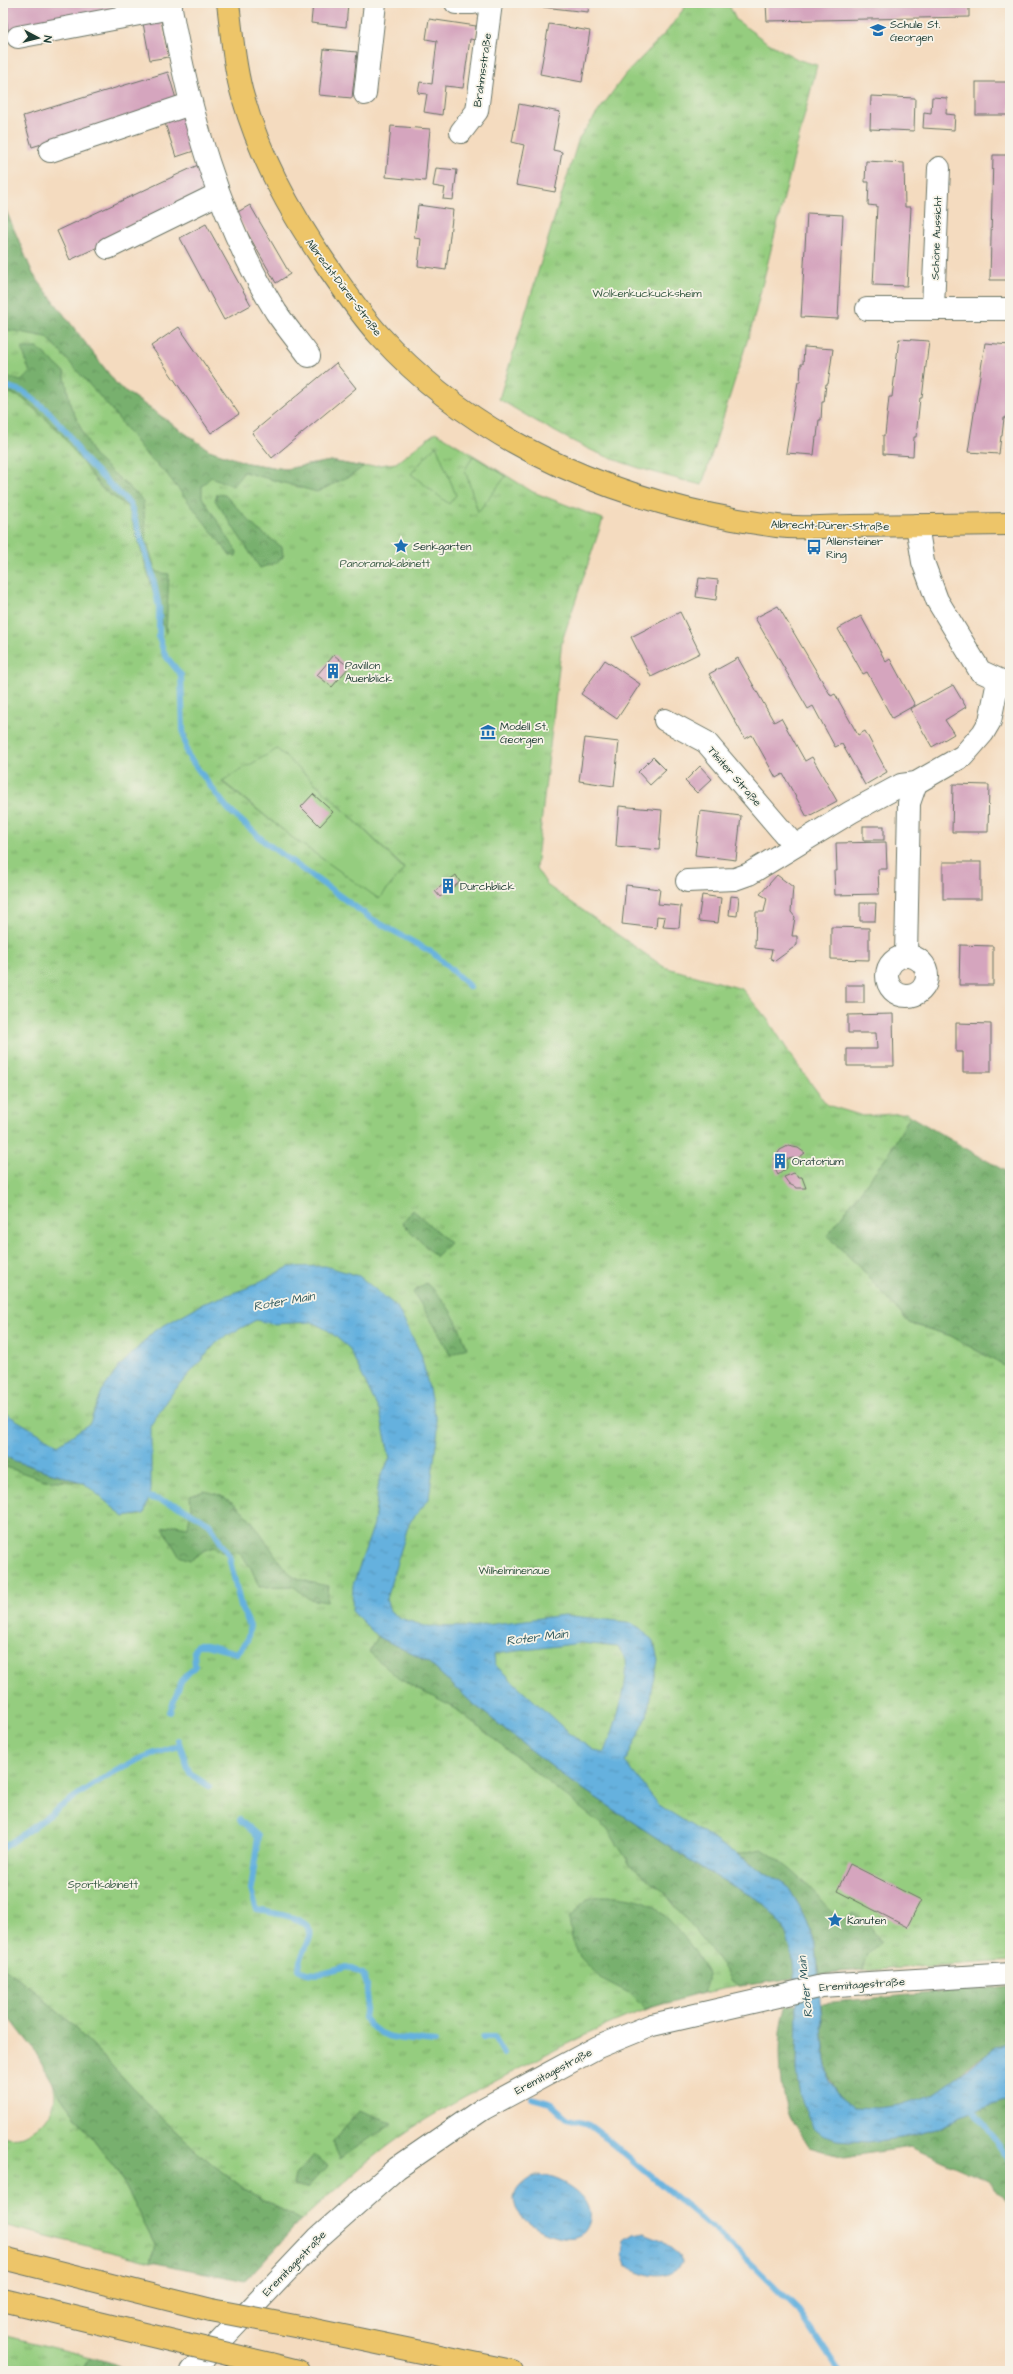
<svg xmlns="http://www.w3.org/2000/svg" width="1013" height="2374" viewBox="0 0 1013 2374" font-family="'Architects Daughter',sans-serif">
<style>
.grass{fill:url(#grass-tufts);stroke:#5a855a;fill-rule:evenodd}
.forest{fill:url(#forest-crowns);stroke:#4c7651}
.garden{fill:#95cd7f;stroke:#5a855a}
.water{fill:url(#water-ripples);stroke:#427789;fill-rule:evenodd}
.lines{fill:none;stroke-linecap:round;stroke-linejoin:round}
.stream{stroke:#65b1de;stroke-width:6}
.building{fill:#d5a5be}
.minor-casing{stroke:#6a7465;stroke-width:24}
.major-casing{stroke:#6a7465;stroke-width:24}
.highway-casing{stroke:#6a7465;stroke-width:24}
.minor{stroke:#fff;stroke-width:22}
.major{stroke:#edc569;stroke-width:22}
.highway{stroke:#edc569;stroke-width:22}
.highway-bridge-casing{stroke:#6a7465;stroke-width:24;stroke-linecap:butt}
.highway-bridge{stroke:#edc569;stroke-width:22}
.labels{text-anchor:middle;stroke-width:3.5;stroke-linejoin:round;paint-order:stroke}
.poi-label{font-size:11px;fill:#1f3d34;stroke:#f7f3e8;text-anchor:start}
.street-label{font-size:11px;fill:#1f3d34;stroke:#f7f3e8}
.park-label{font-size:11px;fill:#375a43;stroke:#f7f3e8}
.water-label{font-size:12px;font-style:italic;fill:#305a5e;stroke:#f7f3e8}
</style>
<defs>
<pattern id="grass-tufts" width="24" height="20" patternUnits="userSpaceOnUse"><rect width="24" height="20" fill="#95cd7f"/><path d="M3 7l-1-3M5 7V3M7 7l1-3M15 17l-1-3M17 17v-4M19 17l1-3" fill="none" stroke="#79a869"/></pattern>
<pattern id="forest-crowns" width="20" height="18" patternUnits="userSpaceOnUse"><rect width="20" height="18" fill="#78b06e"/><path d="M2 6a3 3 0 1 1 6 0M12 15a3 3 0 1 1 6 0" fill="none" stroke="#62905b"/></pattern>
<pattern id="water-ripples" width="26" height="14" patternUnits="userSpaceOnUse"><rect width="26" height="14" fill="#65b1de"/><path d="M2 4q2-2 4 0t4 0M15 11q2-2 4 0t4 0" fill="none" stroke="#5391b5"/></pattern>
</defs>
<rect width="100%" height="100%" fill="#f7f3e8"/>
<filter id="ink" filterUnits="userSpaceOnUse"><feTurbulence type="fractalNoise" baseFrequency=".025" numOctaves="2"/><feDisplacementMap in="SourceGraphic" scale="8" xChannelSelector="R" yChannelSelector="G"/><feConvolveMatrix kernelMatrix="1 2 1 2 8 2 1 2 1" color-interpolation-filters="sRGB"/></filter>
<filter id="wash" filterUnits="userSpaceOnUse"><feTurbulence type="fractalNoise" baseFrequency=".012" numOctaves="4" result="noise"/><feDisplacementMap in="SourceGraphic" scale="16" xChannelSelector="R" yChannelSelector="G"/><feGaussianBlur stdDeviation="0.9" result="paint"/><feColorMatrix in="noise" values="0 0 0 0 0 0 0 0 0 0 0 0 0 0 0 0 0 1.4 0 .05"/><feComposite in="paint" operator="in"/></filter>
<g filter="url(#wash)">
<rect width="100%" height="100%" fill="#f4dbbf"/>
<g class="grass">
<path d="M 688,3 L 728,3 L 736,20 L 765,41 L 799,60 L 817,65 L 753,322 L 702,485 C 665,476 628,466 593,451 C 561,436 530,418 499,399 L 579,138 L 625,75 L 668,30 Z"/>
<path d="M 3,204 L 33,274 L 118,386 L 209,450 L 247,463 L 285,469 L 331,461 L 363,467 L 396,463 L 436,432 L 533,492 L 603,519 L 562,641 L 536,868 L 548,886 L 664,967 L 742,989 L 768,1020 L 796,1063 L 827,1105 L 863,1116 L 906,1113 L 910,1116 L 889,1153 L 827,1236 L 860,1267 L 909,1323 L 951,1336 L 1006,1367 L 1010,1374 L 1010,1961 C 908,1968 805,1971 704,1993 C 635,2007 570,2042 507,2075 C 471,2094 433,2113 399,2137 C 364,2162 334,2192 301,2220 C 281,2209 259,2199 241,2186 C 152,2124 92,2029 3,1967 ZM 277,750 L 326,793 L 404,868 L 380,898 L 293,838 L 222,782 Z"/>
<path d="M 52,2080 L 64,2102 L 118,2172 L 140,2214 L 155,2244 L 151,2262 L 3,2225 L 3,2136 C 27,2144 55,2119 55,2095 C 55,2090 53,2084 52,2080 Z"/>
<polygon points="3,2335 91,2357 81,2371 3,2371"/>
</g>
<g class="forest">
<polygon points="3,204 33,274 118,386 209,450 247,463 285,469 331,461 363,467 352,475 317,492 244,472 233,486 211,477 202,486 202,497 237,552 236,556 230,555 166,473 148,457 111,409 47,337 3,329"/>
<polygon points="22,348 38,348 64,372 71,407 94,456 143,500 146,540 156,572 169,574 166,634 128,507 101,488 60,432 22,398 3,390 3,375 21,381 30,373"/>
<polygon points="217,494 225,495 257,529 282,547 283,557 277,562 260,568 215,500"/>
<polygon points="910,1116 1010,1174 1010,1374 1006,1367 951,1336 909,1323 860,1267 827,1236 889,1153"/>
<polygon points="413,1210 450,1243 436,1257 402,1223"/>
<path d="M 426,1283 C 447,1301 458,1321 467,1348 L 450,1355 L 439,1333 L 413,1292 Z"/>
<polygon points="3,1455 15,1461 84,1483 44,1480 3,1466"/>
<path d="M 204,1491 C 240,1497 255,1525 274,1553 C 279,1561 285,1571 294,1576 C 305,1582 317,1584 329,1586 L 327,1602 L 309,1599 L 293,1586 L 259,1587 L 251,1568 L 239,1552 L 221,1552 L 214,1547 L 205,1550 L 190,1560 L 179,1556 L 163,1528 L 175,1525 L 188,1527 L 191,1509 L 190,1496 Z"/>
<polygon points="377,1636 428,1662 471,1702 565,1777 708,1872 762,1902 783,1926 792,1953 795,1978 741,1986 731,1981 718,1959 663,1891 631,1866 608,1830 456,1709 399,1679 369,1652"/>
<path d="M 762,1849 C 781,1861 798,1875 813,1891 C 824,1903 828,1910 842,1919 L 853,1913 L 867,1923 L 881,1942 L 868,1953 L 863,1971 L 819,1974 L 816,1945 L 803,1912 L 788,1887 L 737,1854 Z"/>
<path d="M 602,1896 C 617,1896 637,1897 650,1904 C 667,1913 703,1957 707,1975 C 708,1982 705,1987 703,1993 L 645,2009 L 629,1993 L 600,1978 L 580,1957 L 572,1938 L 569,1918 L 587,1899 Z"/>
<path d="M 3,1967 C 92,2029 152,2124 241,2186 C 259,2199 281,2209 301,2220 L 245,2281 L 151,2262 L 155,2244 L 118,2172 L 64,2102 L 33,2048 L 3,2010 Z"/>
<path d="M 1010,1986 L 1010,2042 C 981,2050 961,2079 935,2093 C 921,2101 901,2105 886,2107 C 876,2109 865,2109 855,2107 C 822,2100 823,2029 821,2003 Z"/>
<path d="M 787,2006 L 797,2006 L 796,2070 L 837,2140 L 868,2142 L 902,2138 L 941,2128 L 961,2116 L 1010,2099 L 1010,2206 L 988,2181 L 910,2147 L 844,2157 L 809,2147 C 803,2137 795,2126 790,2116 C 779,2090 776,2032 787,2006 Z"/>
<polygon points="359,2111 392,2123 340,2159 332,2141"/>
<polygon points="314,2155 327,2166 307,2188 293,2185 295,2176"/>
<polygon points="91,2357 138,2371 81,2371"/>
</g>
<g class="garden">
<polygon points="436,445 456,495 449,504 411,474"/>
<polygon points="473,456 506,476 478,512 465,470"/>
<polygon points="277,749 326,793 404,869 379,899 293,838 222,781"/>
</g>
<g class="water">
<path d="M 325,1266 L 359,1276 L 397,1307 L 421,1354 L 438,1429 L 429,1499 L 409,1523 L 386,1599 L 390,1611 L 400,1618 L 425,1626 L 471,1627 L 564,1615 L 627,1622 L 641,1628 L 654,1642 L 658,1661 L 652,1684 L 647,1716 L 625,1762 L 659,1805 L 788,1887 L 803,1912 L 816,1946 L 824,2051 L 830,2082 L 839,2096 L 854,2107 L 877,2108 L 900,2105 L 934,2094 L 968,2070 L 996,2046 L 1010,2042 L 1010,2099 L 961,2116 L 941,2128 L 902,2138 L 868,2142 L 837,2140 L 824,2136 L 813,2128 L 800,2097 L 796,2070 L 797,2006 L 792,1953 L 783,1926 L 762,1902 L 708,1872 L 565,1777 L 471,1702 L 428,1662 L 377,1636 L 352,1611 L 353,1585 L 374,1524 L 379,1480 L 390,1458 L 380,1413 L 349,1348 L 329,1331 L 312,1322 L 273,1324 L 256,1320 L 219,1340 L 168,1398 L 151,1425 L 151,1491 L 144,1514 L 124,1517 L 84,1483 L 15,1461 L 3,1455 L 3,1412 L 58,1445 L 90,1423 L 102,1391 L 119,1367 L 154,1331 L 202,1304 L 247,1288 L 289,1267 ZM 581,1643 L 618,1647 C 620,1651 625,1656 626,1660 C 629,1685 614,1729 605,1752 L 593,1750 L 571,1735 L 495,1665 L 494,1654 Z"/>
<path d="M 536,2175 C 562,2175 607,2203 584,2232 C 567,2254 472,2206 536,2175 Z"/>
<path d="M 644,2233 L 662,2240 L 680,2255 L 681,2263 C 670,2284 643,2275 626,2266 L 622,2254 L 624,2241 L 633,2235 Z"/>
</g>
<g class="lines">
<g class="stream">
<polyline points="3,385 24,392 48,411 69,435 84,459 130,504 152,573 159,608 159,638 165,655 181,675 183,730 187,754 214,791 228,809 266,843 372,919 433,953 470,987"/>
<polyline points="142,1495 179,1506 209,1523 229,1556 241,1607 250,1626 247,1641 237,1653 206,1645 197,1645 194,1650 195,1666 181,1681 170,1712"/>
<polyline points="178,1740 190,1774 209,1786"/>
<path d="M 240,1820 L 258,1836 L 251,1890 L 257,1910 C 271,1913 319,1917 309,1940 C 305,1951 299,1957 299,1969 C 313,1979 331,1971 347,1967 L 363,1974 L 368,1988 L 364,2018 C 381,2043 408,2038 435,2042"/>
<path d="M 3,1848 C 59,1811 113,1760 180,1746"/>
<polyline points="483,2037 494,2037 504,2054"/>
<polyline points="532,2098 550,2103 567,2118 587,2124 605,2137 724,2238 799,2311 839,2371"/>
<polyline points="970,2105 1010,2161"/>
</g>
</g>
<g id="blocks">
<g class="building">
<polygon points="4,3 156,3 8,31"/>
<polygon points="313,3 348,3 346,27 311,23"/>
<polygon points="543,3 589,3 588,12 543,7"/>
<polygon points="766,3 969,3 969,17 767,21"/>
<polygon points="160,15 169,57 150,60 142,18"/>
<polygon points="429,19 476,26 475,40 470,39 463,88 445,86 442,115 424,112 427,94 418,93 420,82 432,84 437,41 426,39"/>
<polygon points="549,24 590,31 582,82 540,74"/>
<polygon points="324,49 357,52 352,98 319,95"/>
<polygon points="168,72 177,102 32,147 23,116"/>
<rect x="976" y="82" width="34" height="33"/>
<polygon points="871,96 915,98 914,131 870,129"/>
<polygon points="932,97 947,98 946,114 955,115 954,130 923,128 924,112 931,113"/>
<polygon points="519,104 560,112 553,150 562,152 555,192 516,185 524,145 512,142"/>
<polygon points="181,112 194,151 176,157 163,117"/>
<polygon points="391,126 430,129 425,181 386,177"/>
<polygon points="993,155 1010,155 1010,280 990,280"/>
<polygon points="866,161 904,163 905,207 911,207 907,286 873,285 877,206 868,205 869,182 865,182"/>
<polygon points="198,165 212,194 70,260 57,231"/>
<polygon points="436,168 457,170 453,200 443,199 445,188 433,186"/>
<polygon points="250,205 290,274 276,283 236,213"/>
<polygon points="418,205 453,210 446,270 418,266 421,239 414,238"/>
<polygon points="807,213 843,215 838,319 801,317"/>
<polygon points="206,224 251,305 224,320 180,238"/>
<polygon points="179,327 239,414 211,433 151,346"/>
<polygon points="899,339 929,341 922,398 920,398 916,437 914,437 913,456 883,454 883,435 885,435 889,397 892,397"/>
<polygon points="985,343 1010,345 1009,400 1006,418 1004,418 1002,436 1001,436 999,454 968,452"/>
<polygon points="804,347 833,349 828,384 826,384 824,402 822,402 821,420 819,420 817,437 816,437 814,455 786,453 798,382 800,382 801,364 803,364"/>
<polygon points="336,363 356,388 272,458 252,433"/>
<polygon points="699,578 718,580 716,600 696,597"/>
<polygon points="778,606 831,696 835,694 858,735 865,731 887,772 865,785 842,744 835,747 813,706 808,709 755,618"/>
<polygon points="680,612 700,653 651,677 631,637"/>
<polygon points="861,616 886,662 890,659 915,705 892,718 867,672 863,674 838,629"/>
<polygon points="334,655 349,667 332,687 317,675"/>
<polygon points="738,658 774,722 781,718 805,761 812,757 837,801 807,817 783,774 776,778 752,735 745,739 709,674"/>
<polygon points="605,660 640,684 617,719 581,694"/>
<polygon points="953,685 966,707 945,720 954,734 932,747 910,709"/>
<polygon points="585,738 619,742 614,786 579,781"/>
<polygon points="653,757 666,770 650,785 638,772"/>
<polygon points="700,766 712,779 697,793 685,781"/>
<polygon points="953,784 989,785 988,832 952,832"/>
<polygon points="313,794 333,812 320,826 301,807"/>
<polygon points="619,806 662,810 659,850 616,846"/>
<polygon points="700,811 741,816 736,860 695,855"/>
<rect x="863" y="826" width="21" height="14"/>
<polygon points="886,842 887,869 878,869 879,894 835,895 834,871 837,871 836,843"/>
<rect x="943" y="862" width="38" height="37"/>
<polygon points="456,875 460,882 440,897 435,891"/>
<polygon points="777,875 793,887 791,912 795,917 792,936 797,936 797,945 775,961 770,958 772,950 755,948 756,912 764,912 767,898 760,894"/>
<polygon points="626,885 660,889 658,904 681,906 679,928 663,927 665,917 657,916 656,928 622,924"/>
<polygon points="702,895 721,898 718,923 698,921"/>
<polygon points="731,896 739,897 737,916 729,915"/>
<polygon points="860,903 876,903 875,921 860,921"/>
<polygon points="831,927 869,928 869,960 831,959"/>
<polygon points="960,945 993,946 993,985 959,985"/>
<rect x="846" y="985" width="18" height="18"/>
<polygon points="893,1014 894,1066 847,1066 847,1049 877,1049 876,1033 848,1033 848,1015"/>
<polygon points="956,1023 991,1024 991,1072 963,1072 963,1052 956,1052"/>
<polygon points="788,1146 798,1148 805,1153 796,1160 794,1158 787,1159 787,1168 778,1175 774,1167 775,1158 780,1150"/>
<polygon points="794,1173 799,1177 802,1177 806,1188 797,1188 789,1184 784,1177"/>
<polygon points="850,1864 921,1900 907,1927 837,1891"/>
</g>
</g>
</g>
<g filter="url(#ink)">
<use href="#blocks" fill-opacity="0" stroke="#6a7465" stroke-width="1"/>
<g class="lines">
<defs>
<g id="minor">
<path d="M 170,3 C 189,111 218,218 276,312 C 286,327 298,341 309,356"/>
<polyline points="456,3 473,3"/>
<polyline points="18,37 171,8"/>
<polyline points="365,94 375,3"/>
<polyline points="461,132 477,111 491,3"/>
<polyline points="50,151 190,104"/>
<polyline points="108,248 218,194"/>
<polyline points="933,307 939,168"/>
<polyline points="867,309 1010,309"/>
<polyline points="917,525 923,562 937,600 980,671 1010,685"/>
<polyline points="665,720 706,742 794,845"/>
<polyline points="687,881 735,879 749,874 851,812 901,785 916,783 963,756 983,733 990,721 998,681"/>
<circle cx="907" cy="976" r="20"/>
<polyline points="906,956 909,803 916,783"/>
<polyline points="192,2371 318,2238 397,2168 483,2109 598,2047 652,2025 822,1986 1010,1974"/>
</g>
<path id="major" d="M 228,3 C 232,34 234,67 243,97 C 260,157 293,217 328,267 C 344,290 360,314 379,335 C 482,449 627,506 777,526 C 801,529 827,526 851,526 C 904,525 957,525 1010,524"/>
<g id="highway">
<polyline points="3,2258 211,2310"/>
<polyline points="3,2300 186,2344"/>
<polyline points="305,2328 512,2371"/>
<polyline points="270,2364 298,2371"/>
</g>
</defs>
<use href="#minor" class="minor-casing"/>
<use href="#major" class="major-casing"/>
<use href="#highway" class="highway-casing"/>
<use href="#minor" class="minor"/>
<use href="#major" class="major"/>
<use href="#highway" class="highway"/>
<defs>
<g id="highway-bridge">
<polyline points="211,2310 305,2328"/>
<polyline points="186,2344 270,2364"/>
</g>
</defs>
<use href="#highway-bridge" class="highway-bridge-casing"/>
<use href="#highway-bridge" class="highway-bridge"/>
</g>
</g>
<defs>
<symbol id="school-bare" viewBox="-9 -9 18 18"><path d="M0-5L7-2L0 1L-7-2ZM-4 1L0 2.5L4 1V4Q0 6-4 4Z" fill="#1f6fb2" stroke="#f7f3e8" stroke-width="2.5" paint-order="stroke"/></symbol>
<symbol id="sight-bare" viewBox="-9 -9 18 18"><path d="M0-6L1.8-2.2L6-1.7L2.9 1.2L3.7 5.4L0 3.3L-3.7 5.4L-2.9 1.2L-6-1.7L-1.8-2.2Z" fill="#1f6fb2" stroke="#f7f3e8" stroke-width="2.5" paint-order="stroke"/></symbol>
<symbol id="bus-bare" viewBox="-9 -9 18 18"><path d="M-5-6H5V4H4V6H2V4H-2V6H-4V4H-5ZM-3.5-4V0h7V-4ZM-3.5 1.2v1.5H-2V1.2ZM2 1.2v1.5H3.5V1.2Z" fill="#1f6fb2" stroke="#f7f3e8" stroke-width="2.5" paint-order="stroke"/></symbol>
<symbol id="building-bare" viewBox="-9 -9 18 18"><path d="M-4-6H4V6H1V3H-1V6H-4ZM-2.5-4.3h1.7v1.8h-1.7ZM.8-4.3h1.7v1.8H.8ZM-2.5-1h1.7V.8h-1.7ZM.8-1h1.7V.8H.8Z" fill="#1f6fb2" stroke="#f7f3e8" stroke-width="2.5" paint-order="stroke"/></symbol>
<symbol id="museum-bare" viewBox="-9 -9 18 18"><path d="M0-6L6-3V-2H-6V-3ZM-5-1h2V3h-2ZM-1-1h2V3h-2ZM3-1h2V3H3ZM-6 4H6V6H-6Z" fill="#1f6fb2" stroke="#f7f3e8" stroke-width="2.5" paint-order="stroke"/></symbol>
</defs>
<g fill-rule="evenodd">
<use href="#school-bare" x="867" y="19" width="22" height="22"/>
<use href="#sight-bare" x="390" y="535" width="22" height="22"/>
<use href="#bus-bare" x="803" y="536" width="22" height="22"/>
<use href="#building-bare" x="322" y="660" width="22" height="22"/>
<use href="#museum-bare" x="477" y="721" width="22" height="22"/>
<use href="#building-bare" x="437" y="875" width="22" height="22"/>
<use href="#building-bare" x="769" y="1150" width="22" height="22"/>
<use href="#sight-bare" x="824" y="1909" width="22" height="22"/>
</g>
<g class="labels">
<g class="poi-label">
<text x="890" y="28">Schule St.<tspan x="890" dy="13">Georgen</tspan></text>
<text x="826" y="545">Allensteiner<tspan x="826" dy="13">Ring</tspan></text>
<text x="413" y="550">Senkgarten</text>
<text x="345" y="669">Pavillon<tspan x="345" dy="13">Auenblick</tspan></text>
<text x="500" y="730">Modell St.<tspan x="500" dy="13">Georgen</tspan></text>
<text x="460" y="890">Durchblick</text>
<text x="792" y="1165">Oratorium</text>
<text x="847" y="1924">Kanuten</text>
</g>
<g class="street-label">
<text transform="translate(482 70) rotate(-82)" y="4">Brahmsstraße</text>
<text transform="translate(936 238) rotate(-88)" y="4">Schöne Aussicht</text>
<text transform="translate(344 287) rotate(53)" y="4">Albrecht-Dürer-Straße</text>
<text transform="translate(830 525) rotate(1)" y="4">Albrecht-Dürer-Straße</text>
<text transform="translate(735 776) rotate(49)" y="4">Tilsiter Straße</text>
<text transform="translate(862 1984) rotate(-4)" y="4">Eremitagestraße</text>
<text transform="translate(553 2071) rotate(-28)" y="4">Eremitagestraße</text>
<text transform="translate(294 2263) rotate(-46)" y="4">Eremitagestraße</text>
</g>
<g class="park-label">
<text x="647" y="297">Wolkenkuckucksheim</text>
<text x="385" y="567">Panoramakabinett</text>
<text x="514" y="1574">Wilhelminenaue</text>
<text x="103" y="1888">Sportkabinett</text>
</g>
<g class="water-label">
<text transform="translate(284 1301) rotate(-10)" y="4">Roter Main</text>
<text transform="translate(537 1637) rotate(-7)" y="4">Roter Main</text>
<text transform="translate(805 1987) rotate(-96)" y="4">Roter Main</text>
</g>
</g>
<rect width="1013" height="2374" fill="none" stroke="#f7f3e8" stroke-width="16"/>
<g transform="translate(38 38) rotate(97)" stroke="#f7f3e8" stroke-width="3" paint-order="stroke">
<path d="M0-3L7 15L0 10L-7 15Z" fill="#1f3d34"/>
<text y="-6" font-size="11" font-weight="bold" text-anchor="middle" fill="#1f3d34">N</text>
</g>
</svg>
